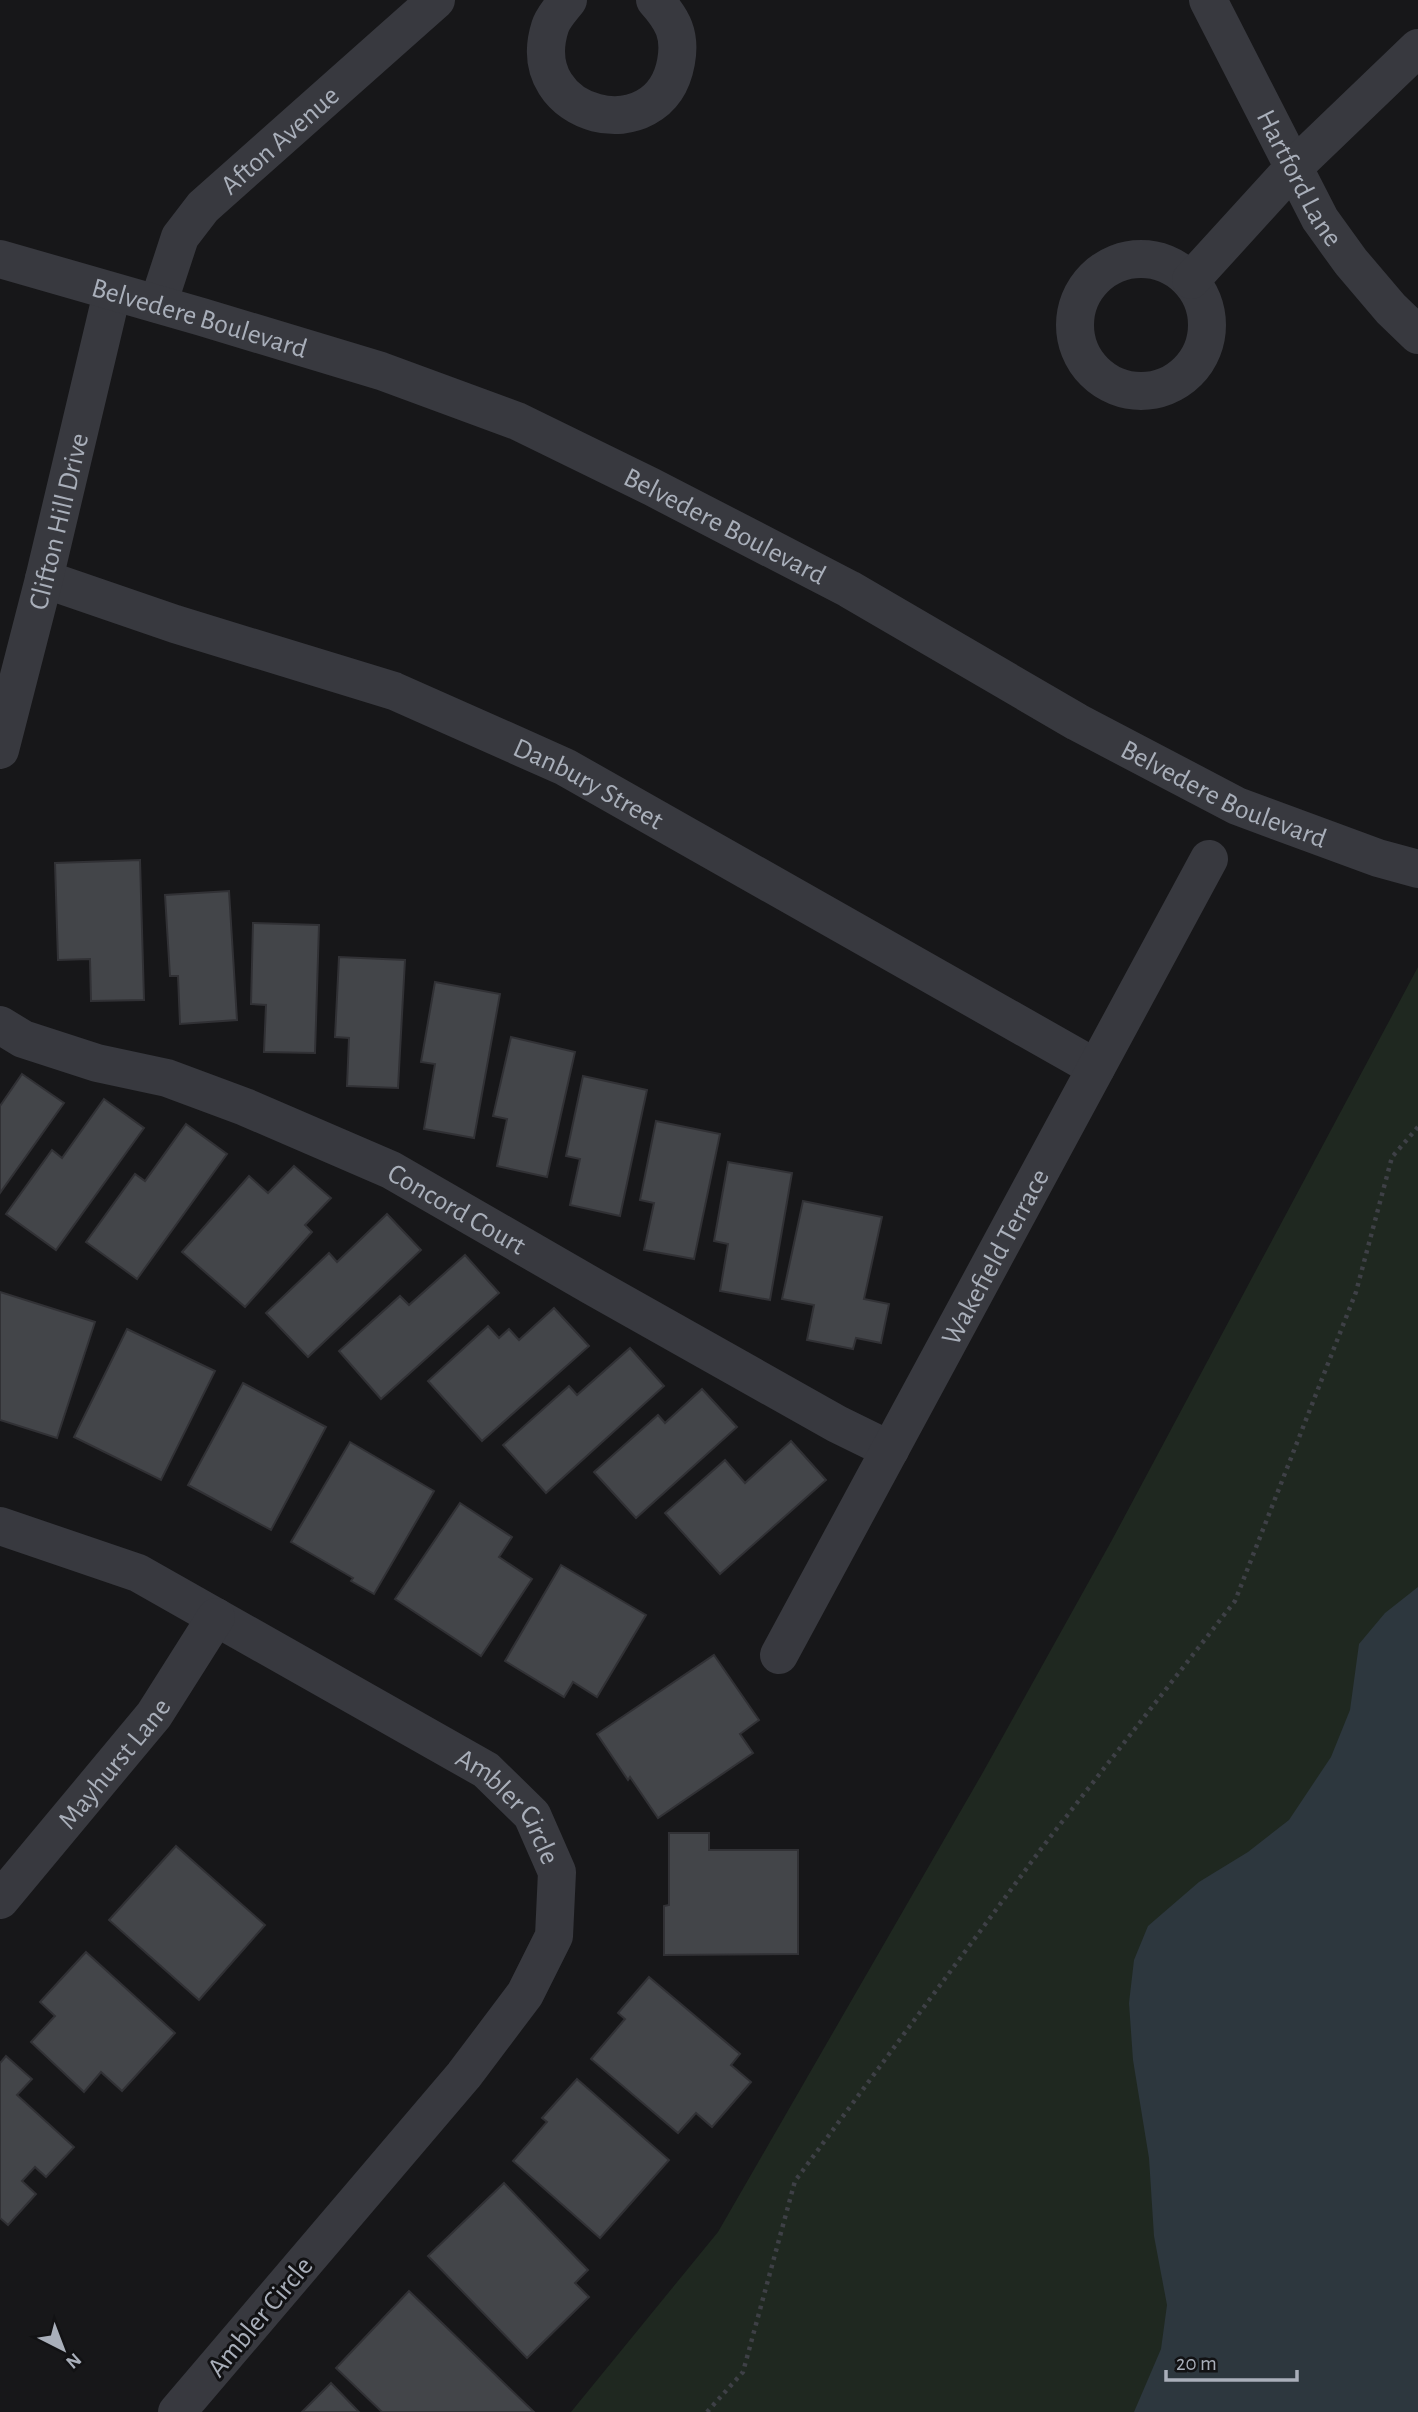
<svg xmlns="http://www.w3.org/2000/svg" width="1418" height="2412" viewBox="0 0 1418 2412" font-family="'Alegreya Sans',sans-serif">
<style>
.green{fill:#1f2820}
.water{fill:#2d373e}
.building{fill:#434549;stroke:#313135;stroke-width:2}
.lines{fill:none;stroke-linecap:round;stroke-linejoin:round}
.path{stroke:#3e4046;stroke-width:4.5;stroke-dasharray:3.5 5;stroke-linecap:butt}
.minor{stroke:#38393f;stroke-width:38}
.tertiary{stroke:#38393f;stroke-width:38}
.labels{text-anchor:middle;stroke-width:6;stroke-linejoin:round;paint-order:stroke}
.street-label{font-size:28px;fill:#a9afba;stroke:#121214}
</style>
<rect width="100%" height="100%" fill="#171719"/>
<polygon class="green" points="1418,967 1418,2412 571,2412 718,2232 982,1774 1112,1540"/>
<polygon class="water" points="1418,1587 1418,2412 1134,2412 1161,2349 1167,2305 1154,2236 1149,2158 1133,2060 1129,2003 1134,1960 1148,1926 1199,1882 1248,1852 1289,1820 1331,1757 1350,1710 1359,1644 1385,1613"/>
<g class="building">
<polygon points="140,860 144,1000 91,1001 90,959 58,960 55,863"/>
<polygon points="229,891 237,1020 180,1024 178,976 170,976 165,895"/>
<polygon points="253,923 319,925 315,1053 264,1052 266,1005 251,1004"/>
<polygon points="339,957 405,960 398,1088 347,1086 349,1038 335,1037"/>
<polygon points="435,982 500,994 474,1138 424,1129 435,1064 421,1062"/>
<polygon points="511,1037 575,1052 547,1177 497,1166 507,1119 493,1116"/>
<polygon points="22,1074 64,1103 0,1193 0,1106"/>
<polygon points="583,1076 647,1090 620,1216 570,1205 580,1159 566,1156"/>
<polygon points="104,1099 144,1128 56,1250 6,1214 52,1150 62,1158"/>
<polygon points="656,1121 720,1134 694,1259 644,1250 654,1203 640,1200"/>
<polygon points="186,1124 227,1154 137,1279 86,1242 135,1174 145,1181"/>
<polygon points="728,1162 792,1173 770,1300 720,1291 728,1244 714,1241"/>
<polygon points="294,1166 331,1198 305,1225 312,1232 245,1307 182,1252 249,1176 268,1193"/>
<polygon points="803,1201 882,1217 864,1299 889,1304 881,1343 856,1338 853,1349 807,1340 814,1305 782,1299"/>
<polygon points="387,1214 421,1250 308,1357 266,1313 329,1253 337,1262"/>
<polygon points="465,1255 499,1293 381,1399 339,1351 400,1296 409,1305"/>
<polygon points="0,1292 95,1322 57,1438 0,1420"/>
<polygon points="554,1308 589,1346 482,1441 428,1381 488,1326 499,1338 509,1329 519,1340"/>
<polygon points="127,1329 215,1371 161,1480 74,1437"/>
<polygon points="630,1348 664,1386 546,1493 503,1445 569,1386 577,1395"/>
<polygon points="243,1383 326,1427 271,1530 188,1485"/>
<polygon points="702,1389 737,1427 636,1518 594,1472 658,1415 665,1423"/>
<polygon points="791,1441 826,1480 720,1574 665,1513 725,1460 745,1483"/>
<polygon points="350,1442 434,1491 374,1594 351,1581 353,1578 291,1542"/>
<polygon points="460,1503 512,1537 499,1557 532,1579 481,1656 395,1599"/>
<polygon points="561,1565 646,1615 597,1697 573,1682 564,1697 505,1661"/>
<polygon points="714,1655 759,1720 740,1734 753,1753 658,1818 630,1777 628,1780 597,1734"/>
<polygon points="669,1833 709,1833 709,1850 798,1850 798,1954 664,1955 664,1906 669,1905"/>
<polygon points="176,1846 265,1925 199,2000 109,1920"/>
<polygon points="86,1952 175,2033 122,2091 101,2072 84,2092 31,2042 55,2016 40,2002"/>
<polygon points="649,1977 740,2054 731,2065 751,2082 712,2127 696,2113 678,2133 591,2059 625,2019 618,2013"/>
<polygon points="6,2056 32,2079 17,2095 74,2147 46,2177 35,2167 22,2181 36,2194 8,2225 0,2218 0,2063"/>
<polygon points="577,2079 669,2160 600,2238 513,2161 547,2122 542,2118"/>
<polygon points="504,2183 588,2270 575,2283 589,2297 527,2358 428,2256"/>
<polygon points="409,2291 534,2412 382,2412 336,2368"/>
<polygon points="331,2383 359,2412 302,2412"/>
</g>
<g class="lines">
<polyline class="path" points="707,2412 743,2372 795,2181 1044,1845 1235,1601 1356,1292 1392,1157 1418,1127"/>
<g class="minor">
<path d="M 568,0 C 562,8 553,17 550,27 C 521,119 660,152 676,62 C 681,35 673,20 655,0"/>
<path id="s1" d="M 1208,0 L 1320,219 L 1351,262 L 1391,309 L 1418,335"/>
<circle cx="1141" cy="325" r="66"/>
<polyline points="1191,280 1294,167 1418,48"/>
<path id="s2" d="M 158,304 L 180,237 L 203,207 L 436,0"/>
<path id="s3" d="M 44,579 L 175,624 L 394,691 L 565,767 L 1096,1068"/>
<path id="s4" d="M 0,750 L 44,579 L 112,293"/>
<path id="s5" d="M 0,1025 L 23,1039 L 97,1063 L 167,1078 L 245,1107 L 391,1170 L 592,1286 L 837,1424 L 890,1450"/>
<path id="s6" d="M 0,1526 L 138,1573 L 486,1770 L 532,1815 L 557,1872 L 554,1936 L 525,1994 L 464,2075 L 177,2412"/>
<path id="s7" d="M 779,1655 L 1209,859"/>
<path id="s8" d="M 0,1900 L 154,1715 L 216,1617"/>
</g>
<path class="tertiary" id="s9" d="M 0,259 L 202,317 L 381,371 L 517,421 L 652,487 L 849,589 L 1077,722 L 1237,806 L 1378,858 L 1418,869"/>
</g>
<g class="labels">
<g class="street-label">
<text dy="10" stroke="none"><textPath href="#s2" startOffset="210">Afton Avenue</textPath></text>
<text dy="10" stroke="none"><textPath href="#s1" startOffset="200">Hartford Lane</textPath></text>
<text dy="10" stroke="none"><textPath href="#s9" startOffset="208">Belvedere Boulevard</textPath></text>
<text dy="10" stroke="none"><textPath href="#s4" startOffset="236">Clifton Hill Drive</textPath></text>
<text dy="10" stroke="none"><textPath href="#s9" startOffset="775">Belvedere Boulevard</textPath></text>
<text dy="10" stroke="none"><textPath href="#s3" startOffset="583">Danbury Street</textPath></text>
<text dy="10" stroke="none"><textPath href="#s9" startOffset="1342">Belvedere Boulevard</textPath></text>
<text dy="10" stroke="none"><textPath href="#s5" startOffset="495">Concord Court</textPath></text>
<text dy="10" stroke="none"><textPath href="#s7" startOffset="453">Wakefield Terrace</textPath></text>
<text dy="10" stroke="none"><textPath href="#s8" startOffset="178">Mayhurst Lane</textPath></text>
<text dy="10" stroke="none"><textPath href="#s6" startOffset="588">Ambler Circle</textPath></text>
<text transform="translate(259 2316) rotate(-50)" y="10">Ambler Circle</text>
</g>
</g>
<g transform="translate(63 2349) rotate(138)" stroke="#121214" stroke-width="5" paint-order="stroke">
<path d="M0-5L12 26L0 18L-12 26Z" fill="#a9afba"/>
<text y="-10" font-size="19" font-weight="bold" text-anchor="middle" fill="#a9afba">N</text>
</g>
<path d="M1166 2370v10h131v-10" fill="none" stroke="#a9afba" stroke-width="3.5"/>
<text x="1176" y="2370" font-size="21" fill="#a9afba" stroke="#121214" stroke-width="5" paint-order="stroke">20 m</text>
</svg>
